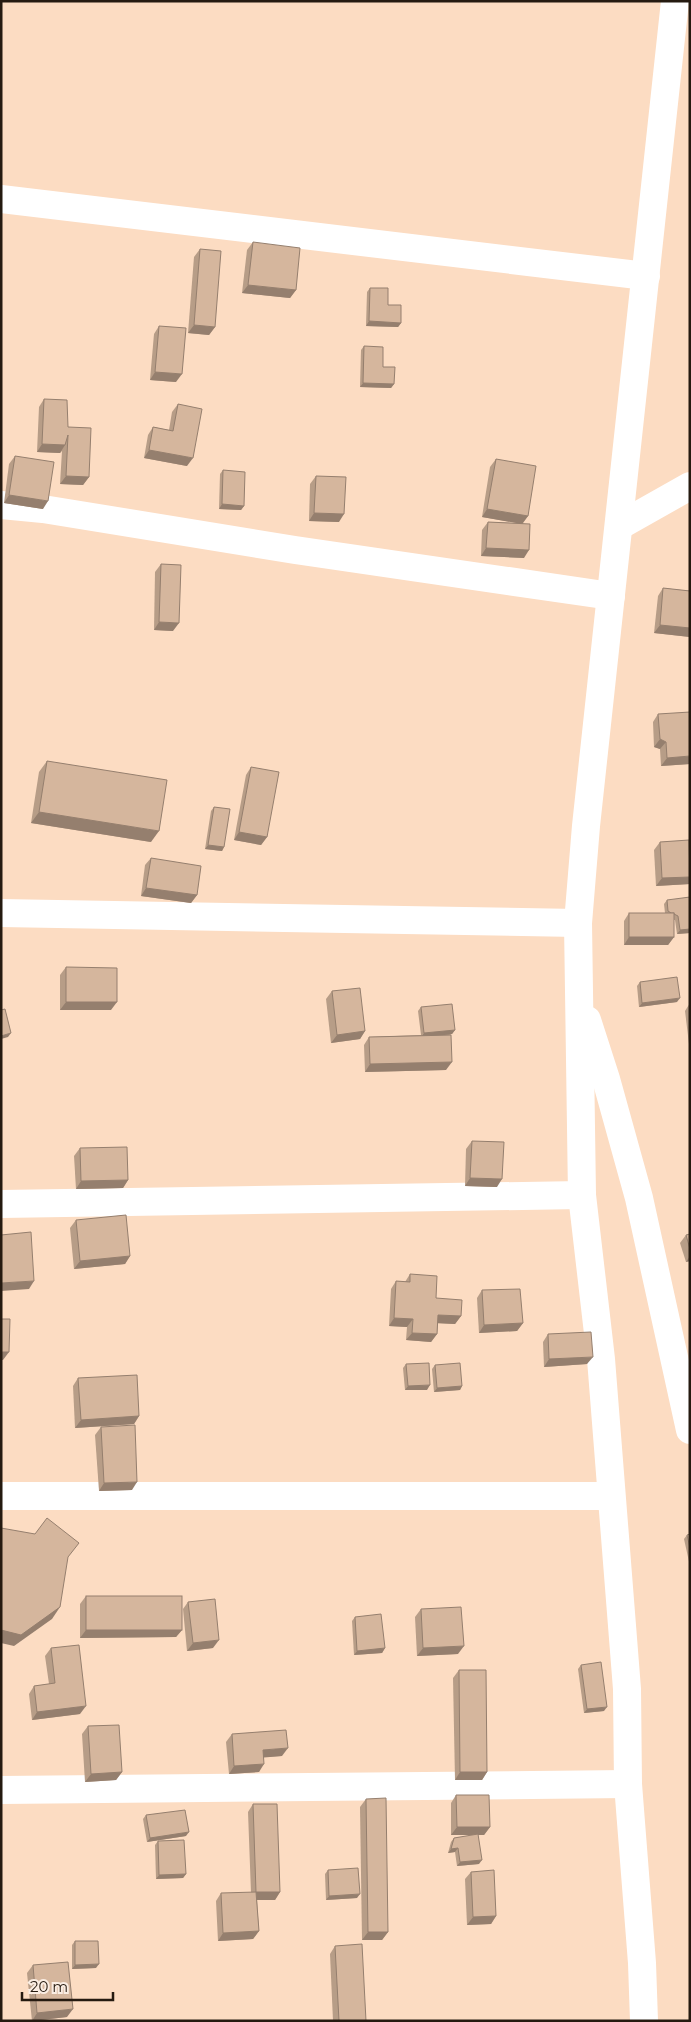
<svg xmlns="http://www.w3.org/2000/svg" width="691" height="2022" viewBox="0 0 691 2022" font-family="Montserrat,sans-serif">
<style>
.lines{fill:none;stroke-linecap:round;stroke-linejoin:round}
.minor{stroke:#fff;stroke-width:28}
.wall{fill:#b79d87}
.shaded-wall{fill:#957f6e}
.building{fill:#d5b69d;stroke:#957f6e}
</style>
<rect width="100%" height="100%" fill="#fcdcc2"/>
<g class="lines">
<g class="minor">
<polyline points="1,199 646,276"/>
<polyline points="1,505 43,509 295,550 611,596"/>
<polyline points="619,526 690,486"/>
<polyline points="1,913 578,923"/>
<polyline points="587,1020 606,1079 639,1198 690,1430"/>
<polyline points="1,1204 582,1195"/>
<polyline points="1,1496 611,1496"/>
<polyline points="1,1790 628,1784"/>
<polyline points="644,2021 642,1963 628,1784 627,1689 601,1359 582,1195 578,923 586,826 675,1"/>
</g>
</g>
<g class="wall">
<polygon points="253,242 296,290 290,298 242,293 247,250"/>
<polygon points="200,249 215,327 209,335 188,333 194,257"/>
<polygon points="370,288 388,305 401,323 398,327 366,326 367,292"/>
<polygon points="159,326 176,382 150,380 154,334"/>
<polygon points="364,346 383,367 394,384 391,388 360,387 361,350"/>
<polygon points="44,399 68,427 89,477 83,485 60,484 62,451 60,453 37,452 39,407"/>
<polygon points="178,404 187,466 144,458 148,435 153,427 169,430 172,412"/>
<polygon points="15,456 43,509 4,503 9,464"/>
<polygon points="496,459 528,516 523,523 524,558 481,556 482,530 488,522 518,523 482,517 490,467"/>
<polygon points="223,470 244,506 241,510 219,509 220,474"/>
<polygon points="316,476 339,522 309,521 310,484"/>
<polygon points="161,564 173,631 154,630 155,572"/>
<polygon points="663,588 690,591 690,637 654,633 658,596"/>
<polygon points="658,714 690,764 661,766 660,749 654,747 653,722"/>
<polygon points="47,761 151,842 31,823 39,772"/>
<polygon points="251,767 267,837 261,845 234,840 246,775"/>
<polygon points="214,807 224,847 222,851 205,849 211,811"/>
<polygon points="690,841 690,884 656,886 654,850 660,842"/>
<polygon points="151,858 197,895 191,903 141,896 145,865"/>
<polygon points="667,900 690,933 677,934 675,920 674,920 674,937 668,945 624,945 624,921 629,913 665,913 664,904"/>
<polygon points="66,967 111,1010 60,1010 60,975"/>
<polygon points="640,982 677,1002 639,1007 637,986"/>
<polygon points="332,991 365,1031 360,1039 331,1043 326,999"/>
<polygon points="690,1003 690,1044 689,1044 685,1011"/>
<polygon points="421,1007 455,1030 452,1034 449,1035 446,1070 365,1072 364,1045 369,1037 421,1035 418,1011"/>
<polygon points="472,1141 497,1187 465,1186 466,1149"/>
<polygon points="80,1148 128,1180 123,1188 76,1189 74,1156"/>
<polygon points="76,1220 130,1256 125,1264 74,1269 70,1228"/>
<polygon points="690,1234 690,1261 686,1262 680,1243 686,1235"/>
<polygon points="410,1274 436,1298 461,1316 455,1324 438,1323 437,1334 431,1342 406,1340 407,1327 389,1326 391,1289 396,1281 405,1282"/>
<polygon points="482,1290 523,1323 517,1331 479,1333 477,1298"/>
<polygon points="548,1334 587,1364 544,1367 543,1342"/>
<polygon points="406,1364 427,1390 405,1390 403,1368"/>
<polygon points="435,1365 462,1386 460,1390 434,1392 432,1369"/>
<polygon points="78,1378 139,1416 134,1424 75,1428 73,1386"/>
<polygon points="101,1427 132,1490 99,1491 95,1435"/>
<polygon points="690,1534 690,1566 684,1539 687,1535"/>
<polygon points="86,1596 182,1630 176,1637 80,1638 80,1604"/>
<polygon points="188,1602 213,1648 187,1651 183,1609"/>
<polygon points="421,1609 458,1654 417,1656 415,1617"/>
<polygon points="355,1617 385,1648 382,1653 354,1655 352,1621"/>
<polygon points="51,1648 80,1714 32,1720 29,1694 34,1686 49,1684 45,1656"/>
<polygon points="581,1665 604,1711 584,1713 578,1669"/>
<polygon points="459,1670 487,1772 482,1780 455,1780 453,1678"/>
<polygon points="88,1726 122,1772 116,1780 85,1782 82,1734"/>
<polygon points="232,1734 282,1756 264,1757 259,1772 229,1774 226,1742"/>
<polygon points="456,1795 490,1827 484,1835 478,1835 479,1864 457,1866 455,1852 448,1853 451,1842 454,1838 477,1835 451,1835 451,1803"/>
<polygon points="366,1799 388,1932 382,1940 362,1940 360,1807"/>
<polygon points="253,1804 280,1892 275,1900 257,1900 259,1931 253,1939 218,1941 216,1901 221,1893 251,1893 248,1812"/>
<polygon points="146,1815 186,1836 147,1842 143,1819"/>
<polygon points="158,1841 186,1874 183,1878 156,1879 155,1845"/>
<polygon points="328,1870 357,1898 326,1900 325,1874"/>
<polygon points="471,1872 496,1916 491,1924 467,1925 465,1879"/>
<polygon points="75,1941 96,1968 72,1969 72,1945"/>
<polygon points="335,1946 366,2021 333,2021 330,1954"/>
<polygon points="33,1965 67,2017 32,2021 27,1973"/>
</g>
<g class="shaded-wall">
<polygon points="248,285 296,290 290,298 242,293"/>
<polygon points="369,321 401,323 398,327 366,326"/>
<polygon points="194,325 215,327 209,335 188,333"/>
<polygon points="155,372 182,374 176,382 150,380"/>
<polygon points="363,383 394,384 391,388 360,387"/>
<polygon points="42,444 65,445 60,453 37,452"/>
<polygon points="149,450 193,458 187,466 144,458"/>
<polygon points="66,476 89,477 83,485 60,484"/>
<polygon points="9,495 48,501 43,509 4,503"/>
<polygon points="222,504 244,506 241,510 219,509"/>
<polygon points="487,509 528,516 522,524 482,517"/>
<polygon points="314,513 344,514 339,522 309,521"/>
<polygon points="486,548 529,550 524,558 481,556"/>
<polygon points="159,622 179,623 173,631 154,630"/>
<polygon points="660,625 690,628 690,637 654,633"/>
<polygon points="660,739 666,742 660,749 654,747"/>
<polygon points="690,756 690,764 661,766 667,758"/>
<polygon points="39,812 159,831 151,842 31,823"/>
<polygon points="239,832 267,837 261,845 234,840"/>
<polygon points="208,845 224,847 222,851 205,849"/>
<polygon points="690,877 690,884 656,886 662,878"/>
<polygon points="146,888 197,895 191,903 141,896"/>
<polygon points="690,929 690,933 677,934 680,930"/>
<polygon points="629,937 674,937 668,945 624,945"/>
<polygon points="680,998 677,1002 639,1007 642,1003"/>
<polygon points="66,1002 117,1002 111,1010 60,1010"/>
<polygon points="455,1030 452,1034 421,1038 424,1033"/>
<polygon points="365,1031 360,1039 331,1043 337,1035"/>
<polygon points="11,1033 8,1037 1,1039 1,1036"/>
<polygon points="452,1062 446,1070 365,1072 370,1064"/>
<polygon points="470,1178 502,1179 497,1187 465,1186"/>
<polygon points="128,1180 123,1188 76,1189 81,1181"/>
<polygon points="130,1256 125,1264 74,1269 80,1261"/>
<polygon points="690,1256 690,1261 686,1262"/>
<polygon points="34,1281 29,1289 1,1291 1,1283"/>
<polygon points="438,1315 461,1316 455,1324 433,1323"/>
<polygon points="394,1318 413,1319 407,1327 389,1326"/>
<polygon points="523,1323 517,1331 479,1333 484,1325"/>
<polygon points="412,1333 437,1334 431,1342 406,1340"/>
<polygon points="1,1352 9,1352 3,1360 1,1360"/>
<polygon points="593,1357 587,1364 544,1367 549,1359"/>
<polygon points="430,1385 427,1390 405,1390 408,1386"/>
<polygon points="462,1386 460,1390 434,1392 437,1388"/>
<polygon points="139,1416 134,1424 75,1428 81,1420"/>
<polygon points="137,1482 132,1490 99,1491 104,1483"/>
<polygon points="60,1607 52,1619 14,1646 1,1643 1,1630"/>
<polygon points="86,1630 182,1630 176,1637 80,1638"/>
<polygon points="219,1640 213,1648 187,1651 193,1643"/>
<polygon points="464,1646 458,1654 417,1656 423,1648"/>
<polygon points="385,1648 382,1653 354,1655 357,1651"/>
<polygon points="86,1706 80,1714 32,1720 37,1712"/>
<polygon points="607,1707 604,1711 584,1713 587,1709"/>
<polygon points="288,1748 282,1756 258,1758 263,1750"/>
<polygon points="264,1764 259,1772 229,1774 234,1766"/>
<polygon points="122,1772 116,1780 85,1782 91,1774"/>
<polygon points="460,1772 487,1772 482,1780 455,1780"/>
<polygon points="457,1827 490,1827 484,1835 451,1835"/>
<polygon points="189,1832 186,1836 147,1842 150,1838"/>
<polygon points="458,1848 455,1852 448,1853 451,1849"/>
<polygon points="482,1860 479,1864 457,1866 460,1862"/>
<polygon points="186,1874 183,1878 156,1879 159,1875"/>
<polygon points="256,1892 280,1892 275,1900 251,1900"/>
<polygon points="360,1894 357,1898 326,1900 329,1896"/>
<polygon points="496,1916 491,1924 467,1925 473,1917"/>
<polygon points="259,1931 253,1939 218,1941 223,1933"/>
<polygon points="368,1932 388,1932 382,1940 362,1940"/>
<polygon points="99,1964 96,1968 72,1969 75,1965"/>
<polygon points="73,2009 67,2017 32,2021 37,2013"/>
</g>
<g class="building">
<polygon points="253,242 300,248 296,290 248,285"/>
<polygon points="200,249 221,251 215,327 194,325"/>
<polygon points="370,288 388,288 388,305 401,305 401,323 369,321"/>
<polygon points="159,326 186,328 182,374 155,372"/>
<polygon points="364,346 383,347 383,367 395,367 394,384 363,383"/>
<polygon points="44,399 67,400 68,427 91,428 89,477 66,476 68,435 65,445 42,444"/>
<polygon points="178,404 202,409 193,458 149,450 153,427 173,431"/>
<polygon points="15,456 54,462 48,501 9,495"/>
<polygon points="496,459 536,466 528,516 487,509"/>
<polygon points="223,470 245,472 244,506 222,504"/>
<polygon points="316,476 346,477 344,514 314,513"/>
<polygon points="488,522 530,524 529,550 486,548"/>
<polygon points="161,564 181,565 179,623 159,622"/>
<polygon points="663,588 690,591 690,628 660,625"/>
<polygon points="690,712 690,756 667,758 666,742 660,739 658,714"/>
<polygon points="47,761 167,780 159,831 39,812"/>
<polygon points="251,767 279,772 267,837 239,832"/>
<polygon points="214,807 230,809 224,847 208,845"/>
<polygon points="689,840 690,877 662,878 660,842"/>
<polygon points="151,858 201,866 197,895 146,888"/>
<polygon points="690,897 690,929 680,930 678,916 674,914 674,913 671,913 668,911 667,900"/>
<rect x="629" y="913" width="45" height="24"/>
<polygon points="66,967 117,968 117,1002 66,1002"/>
<polygon points="677,977 680,998 642,1003 640,982"/>
<polygon points="360,988 365,1031 337,1035 332,991"/>
<polygon points="452,1004 455,1030 424,1033 421,1007"/>
<polygon points="5,1009 11,1033 1,1036 1,1010"/>
<polygon points="451,1035 452,1062 370,1064 369,1037"/>
<polygon points="472,1141 504,1142 502,1179 470,1178"/>
<polygon points="127,1147 128,1180 81,1181 80,1148"/>
<polygon points="126,1215 130,1256 80,1261 76,1220"/>
<polygon points="31,1232 34,1281 1,1283 1,1235"/>
<polygon points="690,1234 690,1249 686,1235"/>
<polygon points="410,1274 437,1276 436,1298 462,1300 461,1316 438,1315 437,1334 412,1333 413,1319 394,1318 396,1281 410,1282"/>
<polygon points="520,1289 523,1323 484,1325 482,1290"/>
<polygon points="1,1319 10,1319 9,1352 1,1352"/>
<polygon points="591,1332 593,1357 549,1359 548,1334"/>
<polygon points="429,1363 430,1385 408,1386 406,1364"/>
<polygon points="460,1363 462,1386 437,1388 435,1365"/>
<polygon points="137,1375 139,1416 81,1420 78,1378"/>
<polygon points="135,1425 137,1482 104,1483 101,1427"/>
<polygon points="47,1518 79,1543 68,1557 60,1607 21,1635 1,1630 1,1528 35,1534"/>
<polygon points="690,1534 690,1548 687,1535"/>
<rect x="86" y="1596" width="96" height="34"/>
<polygon points="215,1599 219,1640 193,1643 188,1602"/>
<polygon points="461,1607 464,1646 423,1648 421,1609"/>
<polygon points="381,1614 385,1648 357,1651 355,1617"/>
<polygon points="79,1645 86,1706 37,1712 34,1686 55,1683 51,1648"/>
<polygon points="601,1662 607,1707 587,1709 581,1665"/>
<polygon points="459,1670 486,1670 487,1772 460,1772"/>
<polygon points="119,1725 122,1772 91,1774 88,1726"/>
<polygon points="286,1730 288,1748 263,1750 264,1764 234,1766 232,1734"/>
<polygon points="456,1795 489,1795 490,1827 457,1827"/>
<polygon points="386,1798 388,1932 368,1932 366,1799"/>
<polygon points="253,1804 277,1804 280,1892 256,1892 259,1931 223,1933 221,1893 256,1892"/>
<polygon points="185,1810 189,1832 150,1838 146,1815"/>
<polygon points="478,1834 482,1860 460,1862 458,1848 451,1849 454,1838"/>
<polygon points="184,1840 186,1874 159,1875 158,1841"/>
<polygon points="358,1868 360,1894 329,1896 328,1870"/>
<polygon points="494,1870 496,1916 473,1917 471,1872"/>
<polygon points="75,1941 98,1941 99,1964 75,1965"/>
<polygon points="362,1944 366,2021 339,2021 335,1946"/>
<polygon points="68,1962 73,2009 37,2013 33,1965"/>
</g>
<rect width="691" height="2022" fill="none" stroke="#251a10" stroke-width="5"/>
<path d="M22 1992v8h91v-8" fill="none" stroke="#251a10" stroke-width="2.5"/>
<text x="30" y="1992" font-size="15" fill="#251a10" stroke="#faede3" stroke-width="4" paint-order="stroke">20 m</text>
</svg>
